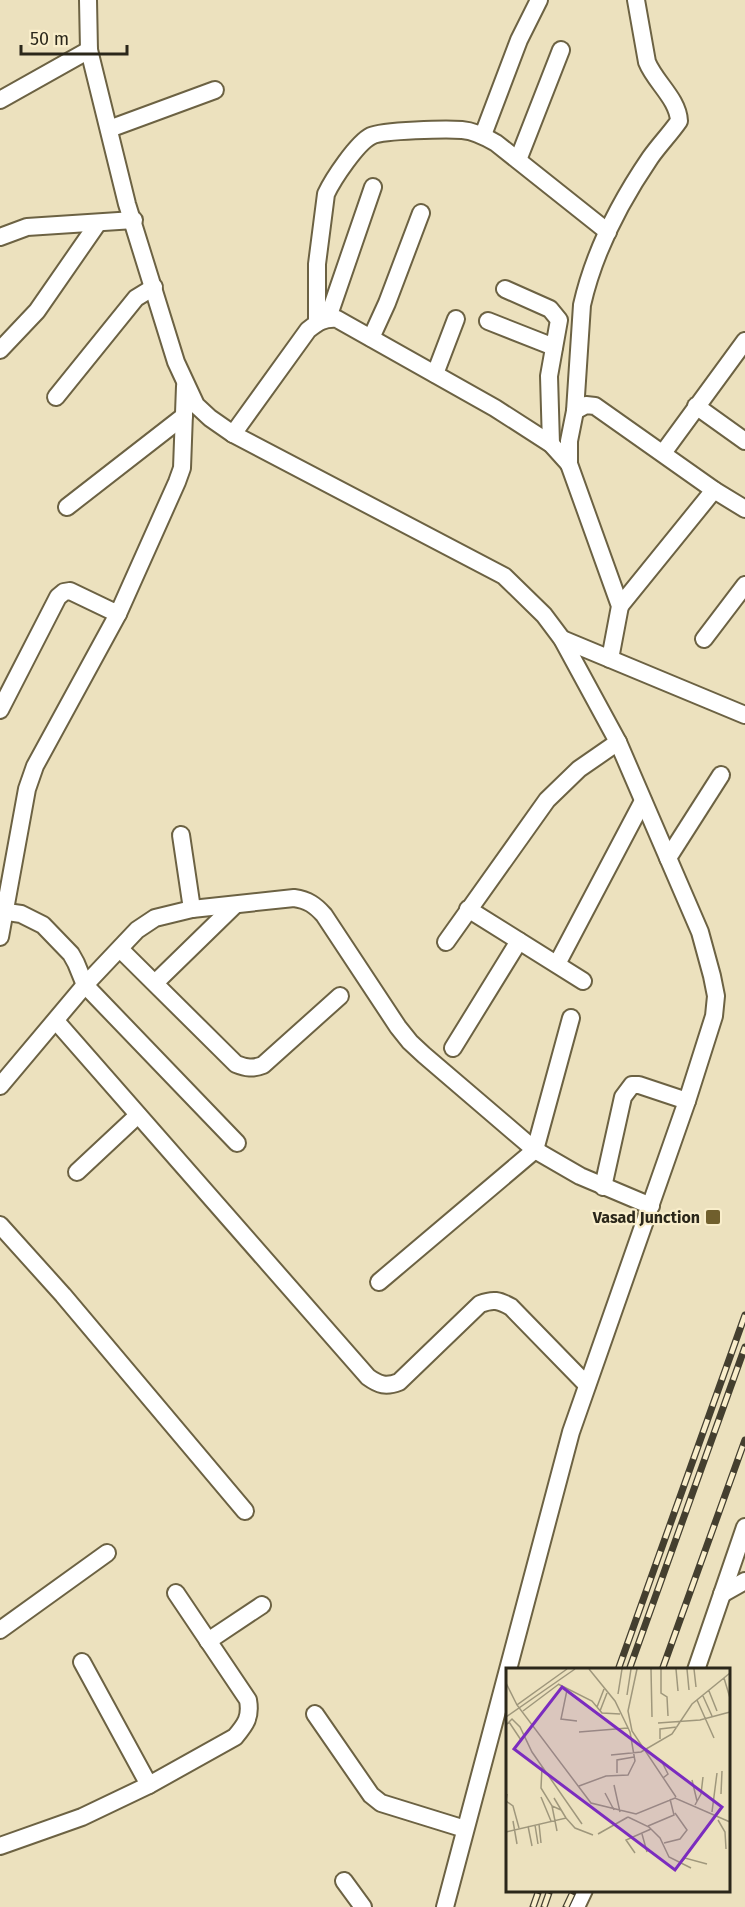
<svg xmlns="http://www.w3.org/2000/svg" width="745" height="1907" viewBox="0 0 745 1907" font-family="'Fira Sans',sans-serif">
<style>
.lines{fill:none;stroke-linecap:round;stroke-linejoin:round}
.minor-casing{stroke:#6c6243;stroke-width:20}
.minor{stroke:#fff;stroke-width:16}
.rail-casing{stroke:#443f2f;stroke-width:7}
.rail{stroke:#f9eecb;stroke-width:4.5;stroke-dasharray:14;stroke-linecap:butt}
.poi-dot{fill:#705f2d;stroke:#f9eecb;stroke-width:2}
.labels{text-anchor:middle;stroke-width:4.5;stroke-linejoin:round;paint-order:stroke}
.poi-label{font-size:16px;font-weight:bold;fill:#2b271a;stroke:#f9eecb;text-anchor:end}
.inset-road{fill:none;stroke:#9f977c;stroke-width:1.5}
.view{fill:#7b2cbf;fill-opacity:0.15;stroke:#7b2cbf;stroke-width:3}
.inset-edge{fill:none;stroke:#2b271a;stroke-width:3}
</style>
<rect width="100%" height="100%" fill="#ece1be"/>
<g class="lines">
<defs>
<g id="minor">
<polyline points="88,0 89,50 127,204 176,362 196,405 210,418 233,434 504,576 544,615 562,639 618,742 700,932 712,976 716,996 714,1016 687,1101 571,1432 445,1907"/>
<polyline points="0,100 89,50"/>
<polyline points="109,129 215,90"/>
<polyline points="483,135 519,40 539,0"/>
<polyline points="518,160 561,50"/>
<polyline points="0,237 27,227 134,220"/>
<polyline points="505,289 550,309 559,320 549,376 551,444"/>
<polyline points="328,318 373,187"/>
<polyline points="488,321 554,347"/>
<path d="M 317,323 L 317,264 L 326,194 C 333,179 357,143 371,136 C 383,130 447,129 462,130 C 475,131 486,137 496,143 L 608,232"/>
<polyline points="371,338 387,303 421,213"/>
<polyline points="0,350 37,311 98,223"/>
<polyline points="435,374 456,319"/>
<polyline points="56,397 136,298 154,287"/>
<polyline points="696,406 745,441"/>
<polyline points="575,411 586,405 595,406 714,490 745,509"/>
<path d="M 233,434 L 308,330 C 318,322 324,318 337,319 L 495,408 L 551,444 L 569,464"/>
<polyline points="663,453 745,341"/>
<polyline points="67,507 184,416"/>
<polyline points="620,606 714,490"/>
<polyline points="562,639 745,715"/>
<polyline points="704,639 745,585"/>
<path d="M 610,659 L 620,606 L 569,464 L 569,441 L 575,411 L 582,305 C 594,252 620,202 650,158 C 659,145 670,134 679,121 C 678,99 655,82 647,62 L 636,0"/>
<polyline points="0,710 58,597 64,592 70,591 118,614"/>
<polyline points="181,835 192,909"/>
<polyline points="668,858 721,775"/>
<polyline points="468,909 583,981"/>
<polyline points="0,911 21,914 43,925 71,954 76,963 85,985 237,1143"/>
<polyline points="0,937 27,789 35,766 118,614 177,482 182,468 185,386"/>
<polyline points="446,942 547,800 579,769 618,742"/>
<path d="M 120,949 L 236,1064 C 246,1068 253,1069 263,1065 L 340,996"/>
<polyline points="557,964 643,801"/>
<polyline points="156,982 235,905"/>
<path d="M 56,1021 L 368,1377 C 379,1385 386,1387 399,1382 L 480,1304 C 493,1299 499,1300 511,1307 L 587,1385"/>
<polyline points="453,1048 519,941"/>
<path d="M 0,1086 L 85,985 L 137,930 L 155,918 L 192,909 L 294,898 C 308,900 315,905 324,915 L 398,1027 L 410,1042 L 424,1055 L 535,1150 L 580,1176 L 651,1206"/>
<polyline points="77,1172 138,1115"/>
<polyline points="603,1187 623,1097 632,1085 639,1085 687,1101"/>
<polyline points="0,1225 63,1295 245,1511"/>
<polyline points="379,1282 535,1150 571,1018"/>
<polyline points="722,1594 745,1581"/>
<polyline points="0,1630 107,1553"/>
<polyline points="208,1641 262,1605"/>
<polyline points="82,1662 149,1785"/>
<polyline points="696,1670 745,1527"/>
<polyline points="315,1714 371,1795 381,1803 465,1829"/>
<path d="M 0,1846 L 82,1817 L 149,1785 L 235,1737 C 246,1724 251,1717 248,1700 L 176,1593"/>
<polyline points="344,1881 363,1907"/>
<polyline points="576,1907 584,1890"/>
</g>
</defs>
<use href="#minor" class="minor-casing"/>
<use href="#minor" class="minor"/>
<defs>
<g id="rail">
<polyline points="618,1670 745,1315"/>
<polyline points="629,1670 745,1347"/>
<polyline points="662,1670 745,1440"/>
<polyline points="533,1907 539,1890"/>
<polyline points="544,1907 550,1890"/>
<polyline points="566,1907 574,1890"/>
</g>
</defs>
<use href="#rail" class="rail-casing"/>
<use href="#rail" class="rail"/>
</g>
<rect class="poi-dot" x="705" y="1209" width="16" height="16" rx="3"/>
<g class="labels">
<g class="poi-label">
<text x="700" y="1223">Vasad Junction</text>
</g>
</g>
<g transform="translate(506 1668)">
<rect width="224" height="224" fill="#ece1be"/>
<path class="inset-road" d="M 61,1 L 11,37 L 85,135 L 130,146 L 169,130 L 224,154M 83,1 L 109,33 L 124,64M 131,1 L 122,43 L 126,63 L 170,129M 145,1 L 146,49M 155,1 L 155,25 L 161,29 L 162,48M 170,1 L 172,23M 181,1 L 183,22M 188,1 L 190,19M 218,10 L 224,30M 0,15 L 11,37M 52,16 L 86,33 L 96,45 L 114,46M 61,22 L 55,51 L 71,53M 203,23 L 211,43M 112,26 L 116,1M 121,27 L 125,1M 197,28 L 206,48M 191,32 L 208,70M 91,39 L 98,21M 17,43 L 53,16M 94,43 L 101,25M 0,49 L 69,1M 3,54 L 15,72M 152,55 L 194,52 L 224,44M 0,57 L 6,51 L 14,59 L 26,84 L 76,156M 73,64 L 122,60M 154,71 L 154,61 L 171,59M 105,87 L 135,84 L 166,66 L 186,36 L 224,5M 155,92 L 162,106 L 157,110M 36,99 L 35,120 L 46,138 L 55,142M 111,105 L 111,92 L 128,89M 186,112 L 191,133M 108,117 L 114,144M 73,118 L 100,108 L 122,107 L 129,93 L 124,64M 99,125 L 108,142M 1,126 L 0,133 L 7,138 L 13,160M 215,126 L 216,103M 35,129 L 45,153M 48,130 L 60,150M 189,137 L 195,126 L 197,109M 46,138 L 51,163M 206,144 L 211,105M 122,149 L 143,159 L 154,170 L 163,189 L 185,200M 212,152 L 219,164 L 220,181M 7,153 L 11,176M 33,156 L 35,175M 29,157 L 32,176M 22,158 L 26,178M 142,158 L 168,147 L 164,131M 0,164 L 60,150 L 69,160 L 87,167M 92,166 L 122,149M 136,166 L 141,184M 158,175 L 174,171 L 181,162 L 169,145M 129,185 L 120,172 L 145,161M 176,193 L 179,190 L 201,196"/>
<path class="view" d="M 56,19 L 216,139 L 169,202 L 8,81 Z"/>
<rect width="224" height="224" class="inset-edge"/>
</g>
<path d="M21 45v9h106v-9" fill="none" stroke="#2b271a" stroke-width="3"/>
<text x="30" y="45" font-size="18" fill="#2b271a" stroke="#f9eecb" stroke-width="4.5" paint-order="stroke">50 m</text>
</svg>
